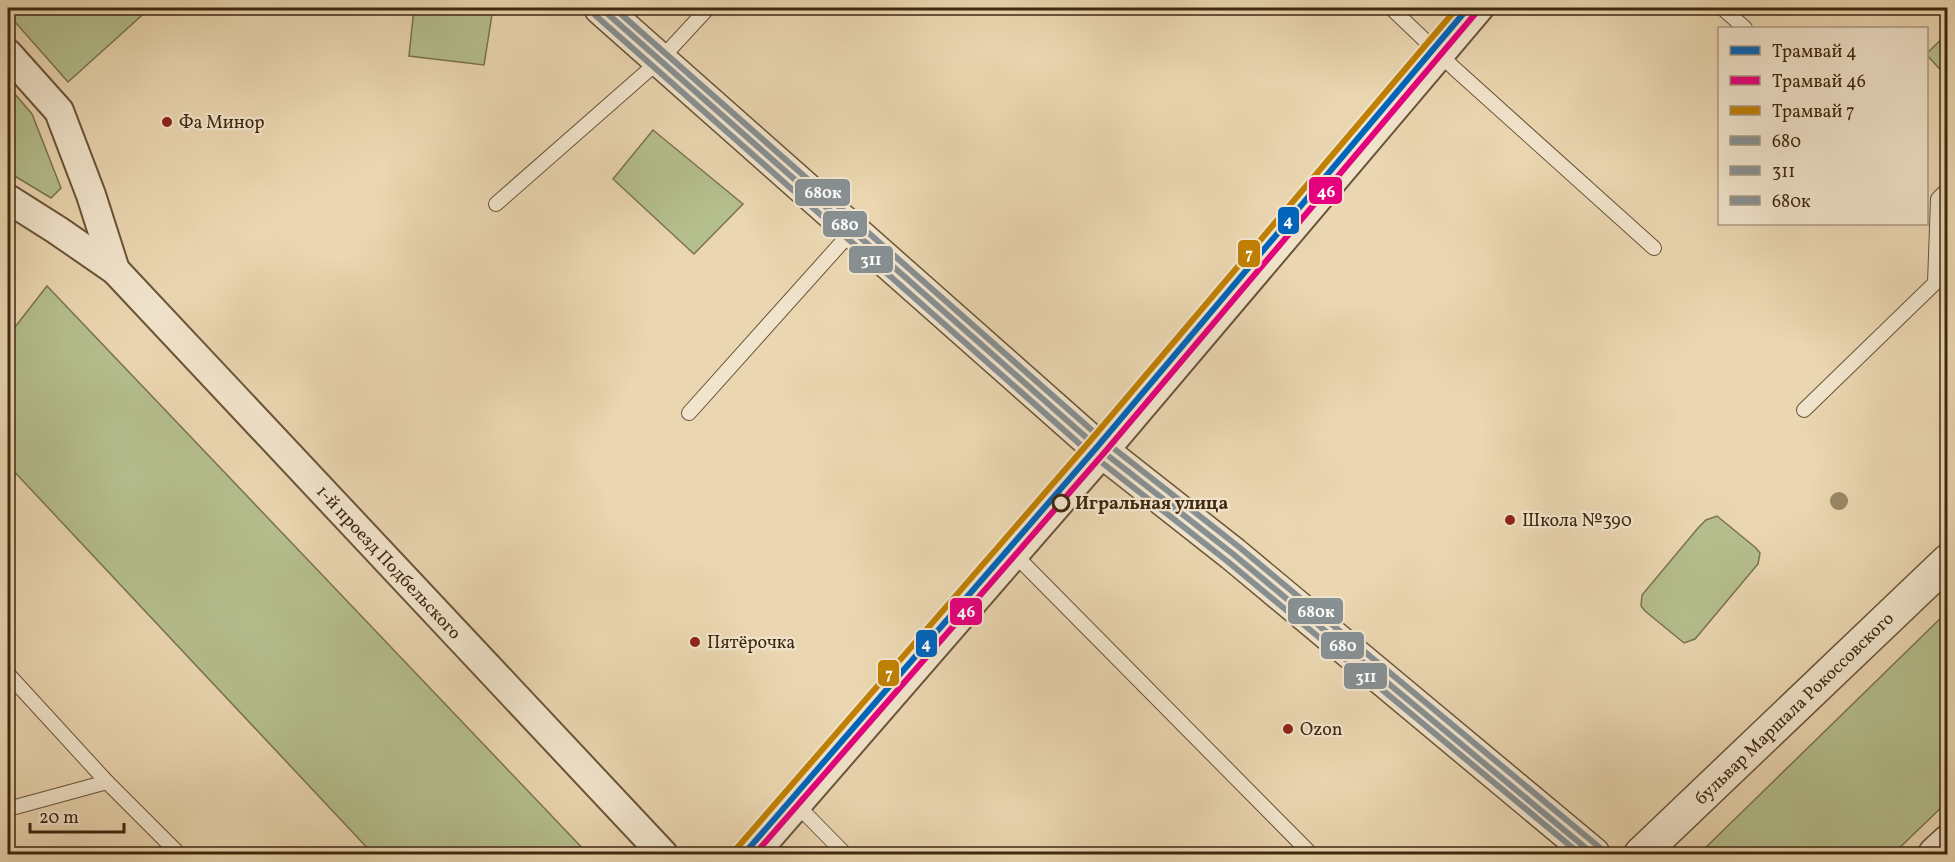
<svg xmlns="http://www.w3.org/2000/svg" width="1955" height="862" viewBox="0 0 1955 862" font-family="Vollkorn,serif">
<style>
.green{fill:#b5be8d;stroke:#7a734e;stroke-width:1.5}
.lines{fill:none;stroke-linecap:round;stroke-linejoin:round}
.service-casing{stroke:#6a5437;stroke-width:16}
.minor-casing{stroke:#6a5437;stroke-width:32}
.tertiary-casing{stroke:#6a5437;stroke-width:36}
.service{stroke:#f1e4cc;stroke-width:14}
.minor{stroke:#f1e4cc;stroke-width:28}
.tertiary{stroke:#f1e4cc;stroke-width:33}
.bus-1-casing{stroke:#f1e4cc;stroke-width:10}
.bus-2-casing{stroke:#f1e4cc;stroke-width:10}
.bus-3-casing{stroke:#f1e4cc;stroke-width:10}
.bus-1{stroke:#879093;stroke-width:6}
.bus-2{stroke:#879093;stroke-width:6}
.bus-3{stroke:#879093;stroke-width:6}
.tram-1-casing{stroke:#f1e4cc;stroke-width:10}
.tram-2-casing{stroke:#f1e4cc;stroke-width:10}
.tram-3-casing{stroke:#f1e4cc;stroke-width:10}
.tram-1{stroke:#0065bd;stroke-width:6}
.tram-2{stroke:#e5007d;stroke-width:6}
.tram-3{stroke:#c08004;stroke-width:6}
.tree{fill:#998765}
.poi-dot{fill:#8f2418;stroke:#f1e4cc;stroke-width:2}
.stop-dot{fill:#f1e4cc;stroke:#3f280f;stroke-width:3}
.labels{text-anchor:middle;stroke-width:4.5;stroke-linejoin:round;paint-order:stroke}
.poi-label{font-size:18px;fill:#3f280f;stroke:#f1e4cc;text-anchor:start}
.stop-label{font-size:18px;font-weight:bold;fill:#3f280f;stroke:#f1e4cc;text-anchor:start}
.street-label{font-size:18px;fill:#3f280f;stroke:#f1e4cc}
.line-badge{stroke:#f1e4cc;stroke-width:2}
.badge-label{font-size:16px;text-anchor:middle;font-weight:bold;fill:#fff}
</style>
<rect width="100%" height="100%" fill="#ead6b0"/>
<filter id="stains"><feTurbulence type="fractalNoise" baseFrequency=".00333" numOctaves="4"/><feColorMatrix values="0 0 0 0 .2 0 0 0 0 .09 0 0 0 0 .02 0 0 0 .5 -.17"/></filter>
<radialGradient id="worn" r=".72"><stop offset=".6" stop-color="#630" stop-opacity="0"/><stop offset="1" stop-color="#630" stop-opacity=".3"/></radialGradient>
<g class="green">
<polygon points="8,8 150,8 68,82 8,14"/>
<polygon points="414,8 493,8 484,65 409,56"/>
<polygon points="1947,34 1947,77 1926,54"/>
<polygon points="8,86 32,114 61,188 51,198 8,172"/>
<polygon points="653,130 743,204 694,254 613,179"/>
<polygon points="47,286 588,854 373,854 8,465 8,336"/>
<polygon points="1717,516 1756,548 1760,553 1758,564 1695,639 1684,643 1645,611 1641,606 1642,595 1698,528 1706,520"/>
<polygon points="1947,612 1947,802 1893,854 1699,854"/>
</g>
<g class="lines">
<defs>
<g id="service">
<polyline points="1391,8 1455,69 1654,248"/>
<polyline points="1722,8 1745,28"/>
<polyline points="496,204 660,60 708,8"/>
<polyline points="1804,410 1935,283 1938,199 1948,189"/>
<polyline points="689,413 853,230"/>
<polyline points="1014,554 1311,854"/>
<polyline points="8,674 107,782 179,854"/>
<polyline points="797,805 845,854"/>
<polyline points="8,809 107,782"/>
</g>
<g id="minor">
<polyline points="8,54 59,111 91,195 115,270"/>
<polyline points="8,199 57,230 115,270 663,854"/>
<polyline points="754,854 1103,452 1479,8"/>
</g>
<g id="tertiary">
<polyline points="601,8 1097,447 1233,554 1593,854"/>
<polyline points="1641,854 1948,561"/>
<polyline points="1935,854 1948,842"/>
</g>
</defs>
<use href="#service" class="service-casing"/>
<use href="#minor" class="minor-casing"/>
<use href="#tertiary" class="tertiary-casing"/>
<use href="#service" class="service"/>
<use href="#minor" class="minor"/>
<use href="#tertiary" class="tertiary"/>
<defs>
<polyline id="bus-1" points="601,8 1097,447 1233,554 1593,854"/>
<polyline id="bus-2" points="595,15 1091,454 1227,561 1580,854"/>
<polyline id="bus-3" points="614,8 1103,440 1239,547 1599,847"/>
</defs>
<use href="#bus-1" class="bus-1-casing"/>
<use href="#bus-2" class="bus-2-casing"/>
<use href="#bus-3" class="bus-3-casing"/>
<use href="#bus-1" class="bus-1"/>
<use href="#bus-2" class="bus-2"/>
<use href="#bus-3" class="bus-3"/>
<defs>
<polyline id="tram-1" points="744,854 1097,447 1468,8"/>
<polyline id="tram-2" points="755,854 1104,453 1475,14"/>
<polyline id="tram-3" points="737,848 1090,441 1457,8"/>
</defs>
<use href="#tram-1" class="tram-1-casing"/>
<use href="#tram-2" class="tram-2-casing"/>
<use href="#tram-3" class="tram-3-casing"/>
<use href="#tram-1" class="tram-1"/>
<use href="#tram-2" class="tram-2"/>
<use href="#tram-3" class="tram-3"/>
</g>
<circle class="tree" cx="1839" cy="501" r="9"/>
<g class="poi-dot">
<circle cx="167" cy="122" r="6"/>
<circle cx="1510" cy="520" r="6"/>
<circle cx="695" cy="642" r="6"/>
<circle cx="1288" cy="729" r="6"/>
</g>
<circle class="stop-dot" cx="1061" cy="503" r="8"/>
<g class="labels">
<g class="poi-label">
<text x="179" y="128">Фа Минор</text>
<text x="1522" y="526">Школа №390</text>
<text x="707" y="648">Пятёрочка</text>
<text x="1300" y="735">Ozon</text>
</g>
<g class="stop-label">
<text x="1075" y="509">Игральная улица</text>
</g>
<g class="street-label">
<text transform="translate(389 562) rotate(47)" y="6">1-й проезд Подбельского</text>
<text transform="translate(1794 708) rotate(-44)" y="6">бульвар Маршала Рокоссовского</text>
</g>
</g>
<g class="line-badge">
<rect x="1308" y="176" width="35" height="29" rx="6" fill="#e5007d"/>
<rect x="794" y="178" width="57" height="29" rx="6" fill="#879093"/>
<rect x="1277" y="206" width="23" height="29" rx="6" fill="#0065bd"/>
<rect x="822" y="210" width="46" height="28" rx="6" fill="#879093"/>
<rect x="1237" y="239" width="24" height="29" rx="6" fill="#c08004"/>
<rect x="848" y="245" width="46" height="29" rx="6" fill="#879093"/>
<rect x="1287" y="597" width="57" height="28" rx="6" fill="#879093"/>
<rect x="949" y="597" width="34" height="29" rx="6" fill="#e5007d"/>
<rect x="915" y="629" width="23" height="29" rx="6" fill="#0065bd"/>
<rect x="1320" y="631" width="45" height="29" rx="6" fill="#879093"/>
<rect x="877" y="659" width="23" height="28" rx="6" fill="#c08004"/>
<rect x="1343" y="662" width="45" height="28" rx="6" fill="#879093"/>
</g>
<g class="badge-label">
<text x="1326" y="197">46</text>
<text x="823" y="198">680к</text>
<text x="1288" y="226">4</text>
<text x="845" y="230">680</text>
<text x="1249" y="259">7</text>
<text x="871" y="265">311</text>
<text x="1316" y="617">680к</text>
<text x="966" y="617">46</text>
<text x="926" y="649">4</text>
<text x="1343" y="651">680</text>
<text x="889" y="679">7</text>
<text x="1366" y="682">311</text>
</g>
<rect width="1955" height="862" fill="none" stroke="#ead6b0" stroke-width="30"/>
<rect x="9" y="9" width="1937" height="844" fill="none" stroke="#3f280f" stroke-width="3"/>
<rect x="15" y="15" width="1925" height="832" fill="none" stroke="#3f280f" stroke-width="1.5"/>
<rect x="1718" y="27" width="210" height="198" fill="#f1e4cc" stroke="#aa9980" stroke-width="1.5"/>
<rect x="1730" y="46" width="30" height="9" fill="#0065bd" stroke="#aa9980" stroke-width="1.5"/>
<text x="1772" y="57" font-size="18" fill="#3f280f">Трамвай 4</text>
<rect x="1730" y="76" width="30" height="9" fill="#e5007d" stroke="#aa9980" stroke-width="1.5"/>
<text x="1772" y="87" font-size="18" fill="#3f280f">Трамвай 46</text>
<rect x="1730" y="106" width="30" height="9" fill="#c08004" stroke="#aa9980" stroke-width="1.5"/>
<text x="1772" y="117" font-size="18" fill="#3f280f">Трамвай 7</text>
<rect x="1730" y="136" width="30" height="9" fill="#879093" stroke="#aa9980" stroke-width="1.5"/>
<text x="1772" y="147" font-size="18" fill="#3f280f">680</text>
<rect x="1730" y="166" width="30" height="9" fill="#879093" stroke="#aa9980" stroke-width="1.5"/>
<text x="1772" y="177" font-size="18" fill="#3f280f">311</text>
<rect x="1730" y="196" width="30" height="9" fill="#879093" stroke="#aa9980" stroke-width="1.5"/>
<text x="1772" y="207" font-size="18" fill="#3f280f">680к</text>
<path d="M30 823v9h94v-9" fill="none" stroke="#3f280f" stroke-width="3"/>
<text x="39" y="823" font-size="18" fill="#3f280f" stroke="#f1e4cc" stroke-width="4.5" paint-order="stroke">20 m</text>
<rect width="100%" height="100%" filter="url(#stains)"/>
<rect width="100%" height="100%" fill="url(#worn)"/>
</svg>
